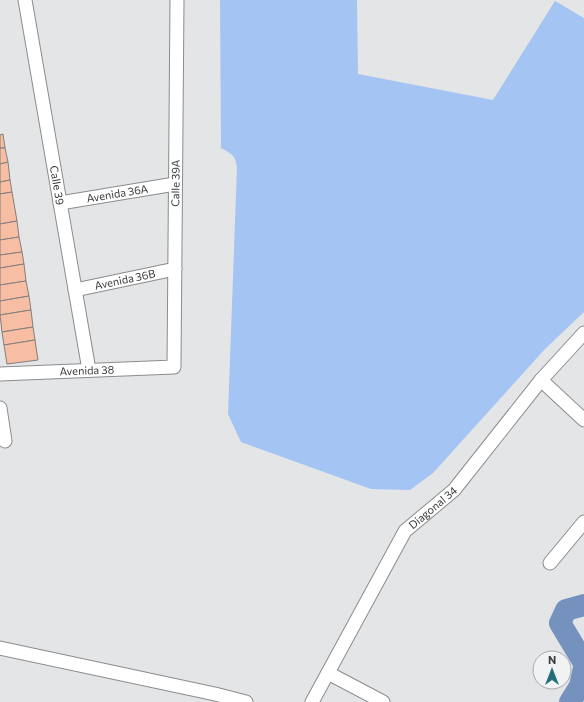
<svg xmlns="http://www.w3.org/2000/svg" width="584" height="702" viewBox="0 0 584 702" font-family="Commissioner,sans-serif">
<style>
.green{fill:#a4c4f3}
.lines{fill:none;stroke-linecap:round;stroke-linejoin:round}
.river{stroke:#7592bf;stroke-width:22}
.building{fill:#f7bea3;stroke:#827f7e}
.minor-casing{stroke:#8a8c8e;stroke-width:15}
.minor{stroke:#fff;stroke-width:13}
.labels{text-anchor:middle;stroke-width:3;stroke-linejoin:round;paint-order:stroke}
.street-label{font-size:11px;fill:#3a3a3b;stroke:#f0f2f4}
</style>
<rect width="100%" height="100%" fill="#e3e5e7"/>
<path class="green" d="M 220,0 L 357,0 L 358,74 L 493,100 L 555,1 L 584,18 L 584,312 L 545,349 L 433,473 L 410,490 L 371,489 L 241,442 L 228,414 L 237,167 C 235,155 232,154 221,148 Z"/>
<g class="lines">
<g class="river">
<polyline points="584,605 566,610 560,623 584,663"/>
<polyline points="570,702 580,686 584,668"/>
</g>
</g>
<g class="building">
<polygon points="3,134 5,148 0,148 0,135"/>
<polygon points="0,148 5,148 8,162 0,164"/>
<polygon points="8,162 10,180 0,182 0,164"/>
<polygon points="10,180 12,192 0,194 0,182"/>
<polygon points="12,192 17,221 0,224 0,194"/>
<polygon points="17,221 19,237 0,240 0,224"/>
<polygon points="19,237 22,252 0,255 0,240"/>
<polygon points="22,252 24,264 0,268 0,255"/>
<polygon points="24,264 26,281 0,285 0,268"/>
<polygon points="26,281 29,296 0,301 0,285"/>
<polygon points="29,296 31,310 0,315 0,301"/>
<polygon points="31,310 33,327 2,332 0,315"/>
<polygon points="33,327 35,340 4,345 2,332"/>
<polygon points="35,340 38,360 7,364 4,345"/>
</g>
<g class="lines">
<defs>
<g id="minor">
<path id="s1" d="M 25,0 L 89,370"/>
<path id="s2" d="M 60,203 L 175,184"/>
<path id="s3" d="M 75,290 L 175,269"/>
<path id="s4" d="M 0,374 L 174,367 L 177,0"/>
<polyline points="541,380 584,420"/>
<polyline points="0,408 5,441"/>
<polyline points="550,563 584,522"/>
<polyline points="0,648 215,694 246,702"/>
<polyline points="328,673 383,702"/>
<path id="s5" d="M 312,702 L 405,531 L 454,490 L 541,380 L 584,333"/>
</g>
</defs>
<use href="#minor" class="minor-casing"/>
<use href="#minor" class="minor"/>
</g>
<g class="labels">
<g class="street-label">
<text dy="4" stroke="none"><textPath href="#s4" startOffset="358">Calle 39A</textPath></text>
<text dy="4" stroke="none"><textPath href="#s1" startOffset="188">Calle 39</textPath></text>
<text dy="4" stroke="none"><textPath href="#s2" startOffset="58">Avenida 36A</textPath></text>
<text dy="4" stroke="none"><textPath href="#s3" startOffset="51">Avenida 36B</textPath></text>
<text dy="4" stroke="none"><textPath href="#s4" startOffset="87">Avenida 38</textPath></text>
<text dy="4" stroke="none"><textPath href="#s5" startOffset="231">Diagonal 34</textPath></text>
</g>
</g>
<g transform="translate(552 670)"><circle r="19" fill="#f0f2f4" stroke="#a7a8aa"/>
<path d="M0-3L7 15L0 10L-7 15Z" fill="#266e7a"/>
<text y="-6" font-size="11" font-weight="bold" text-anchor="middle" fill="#3a3a3b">N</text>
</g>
</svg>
